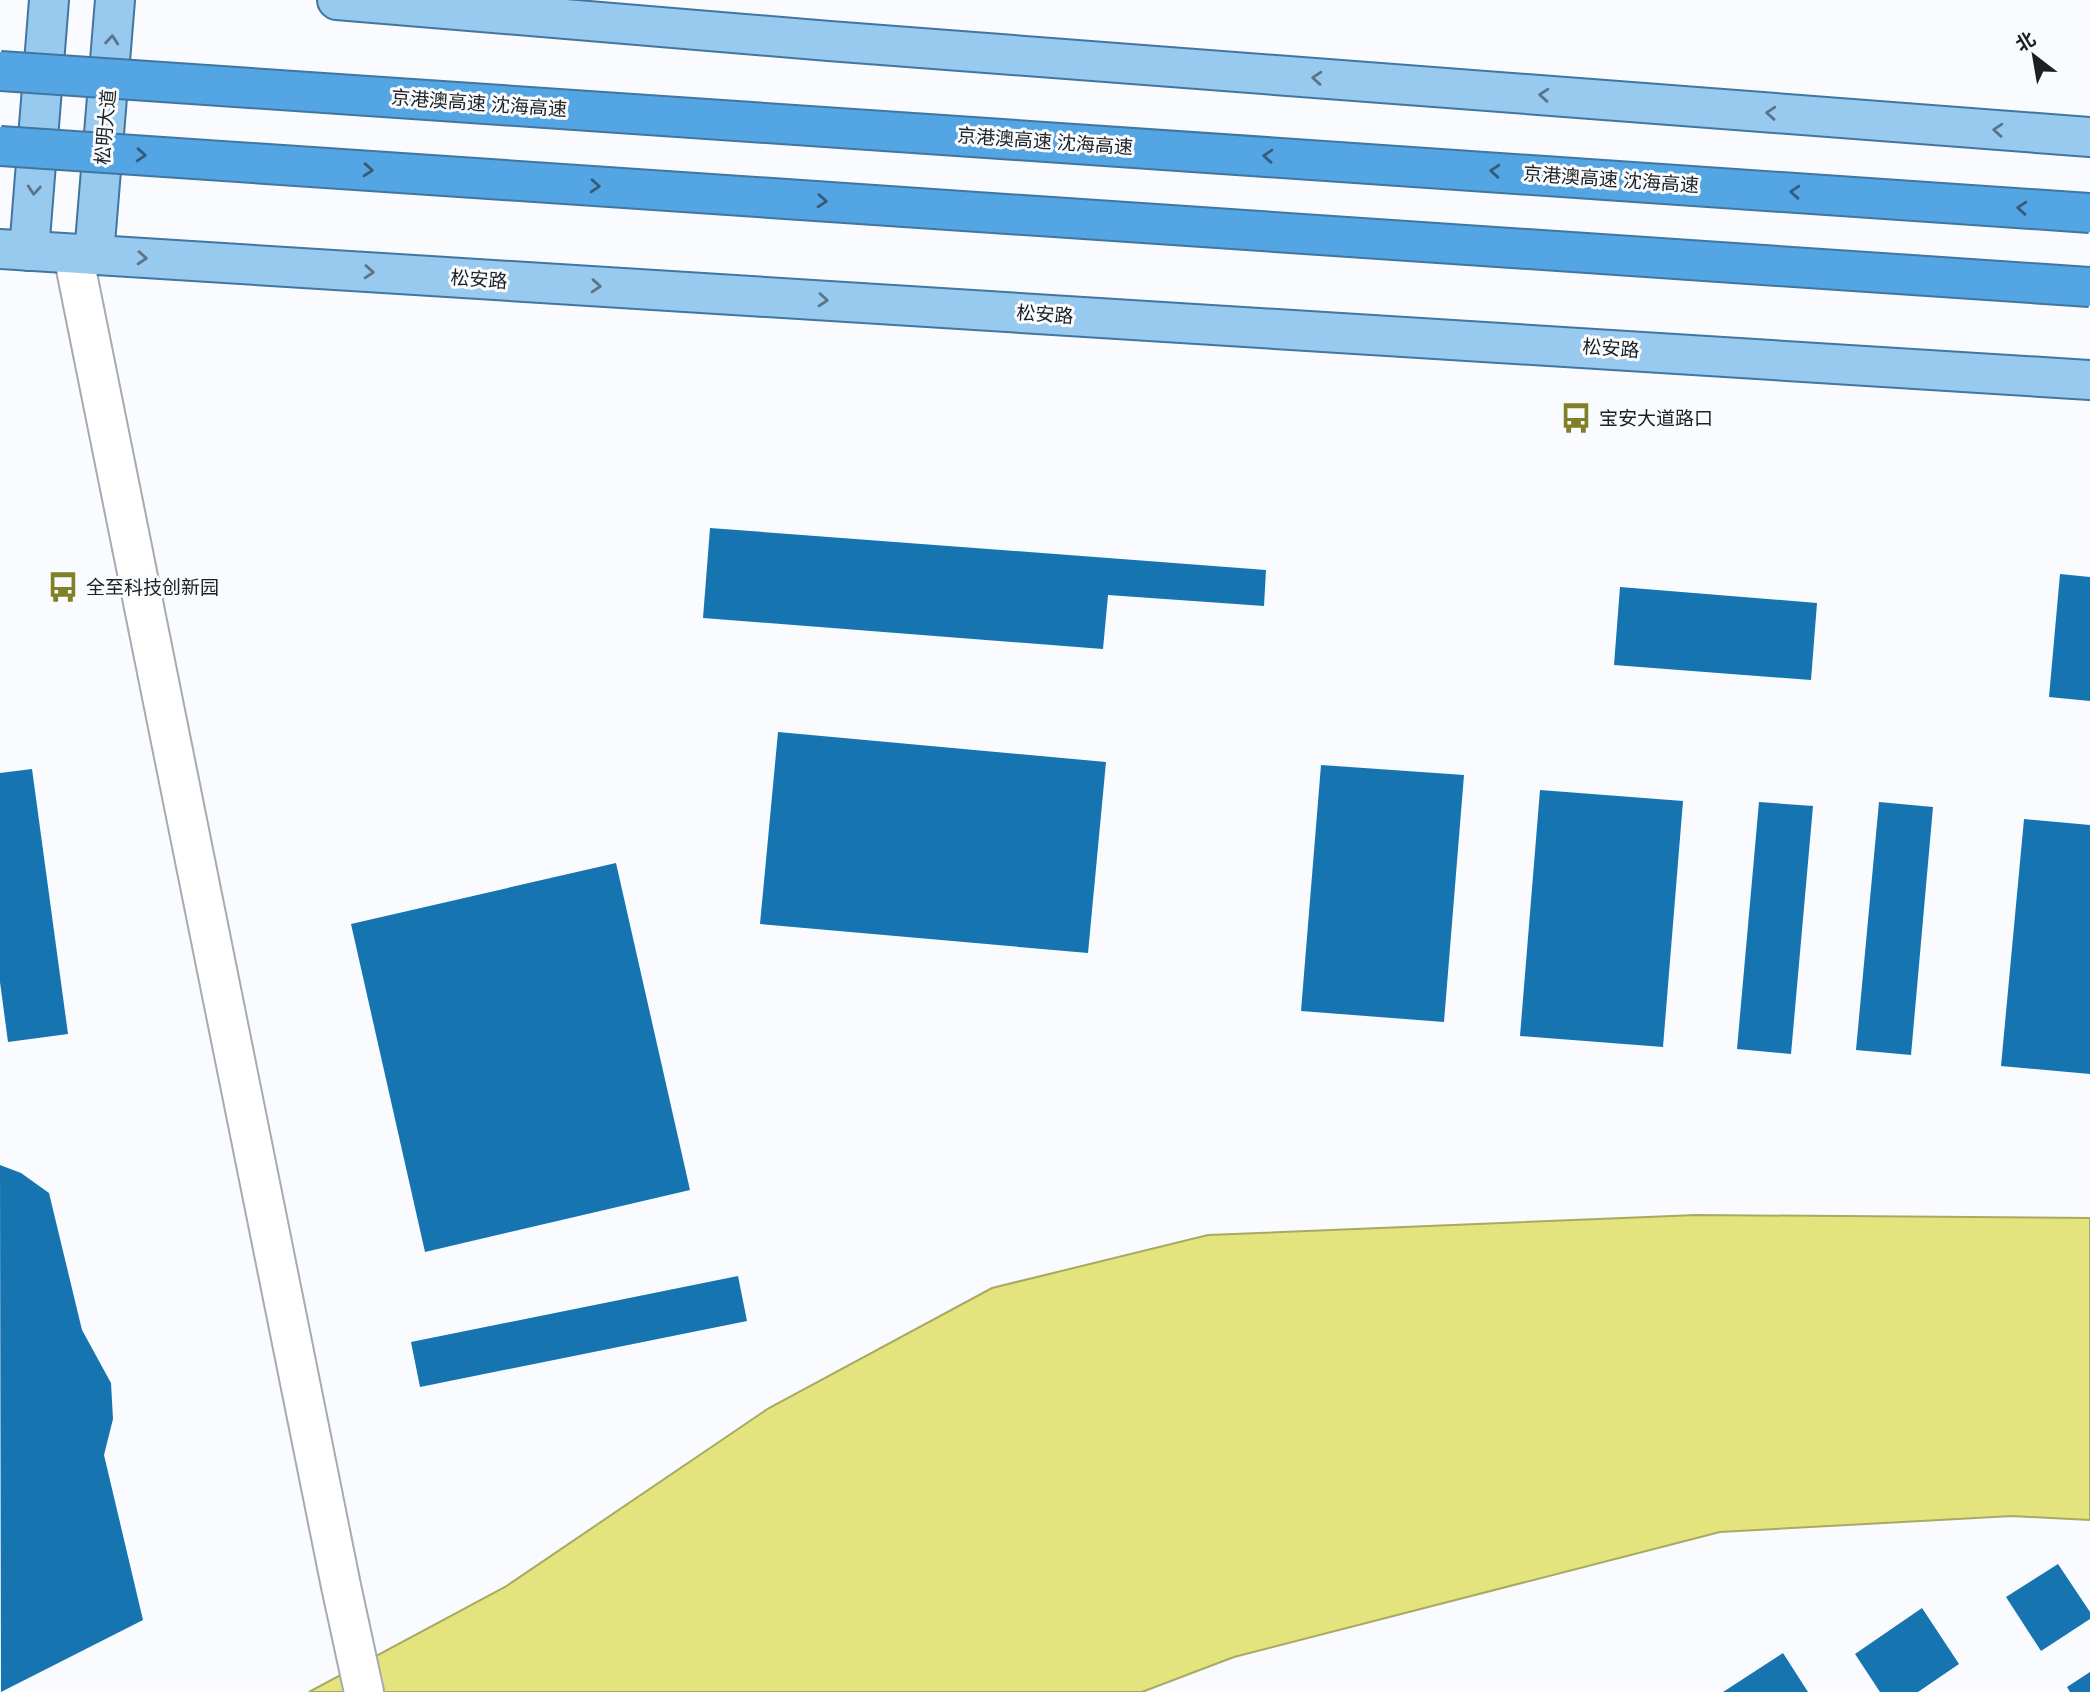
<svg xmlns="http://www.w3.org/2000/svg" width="2090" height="1692" viewBox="0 0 2090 1692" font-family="Poppins,'Noto Sans SC',sans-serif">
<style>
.water{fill:#e4e47e;stroke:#a8a962;stroke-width:2}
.building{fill:#1674b1}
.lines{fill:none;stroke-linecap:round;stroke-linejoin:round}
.minor-casing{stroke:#a4abb1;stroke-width:42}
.major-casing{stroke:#4176a0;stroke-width:42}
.minor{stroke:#fff;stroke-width:38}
.major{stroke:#98c9ef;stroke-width:38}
.highway-bridge-casing{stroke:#4176a0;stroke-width:42;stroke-linecap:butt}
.highway-bridge{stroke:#54a5e4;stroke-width:38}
.oneway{stroke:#5a7488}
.oneway2{stroke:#365c79}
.labels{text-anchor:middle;stroke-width:6;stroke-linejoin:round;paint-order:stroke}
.street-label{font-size:19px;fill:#1d2022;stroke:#f9fbfe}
.poi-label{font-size:19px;fill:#1d2022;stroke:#f9fbfe;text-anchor:start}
</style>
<rect width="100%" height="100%" fill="#f9fbfe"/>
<polygon class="water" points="1696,1215 2090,1218 2090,1520 2012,1516 1720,1532 1234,1657 1142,1692 309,1692 505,1587 769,1408 992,1288 1208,1235"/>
<g class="building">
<polygon points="710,528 1266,570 1264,606 1108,595 1103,649 703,618"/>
<polygon points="2060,574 2090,577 2090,701 2049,697"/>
<polygon points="1620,587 1817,603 1811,680 1614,665"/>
<polygon points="778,732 1106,762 1088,953 760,924"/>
<polygon points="1321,765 1464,775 1444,1022 1301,1011"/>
<polygon points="32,769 68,1034 8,1042 0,982 0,773"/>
<polygon points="1540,790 1683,801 1663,1047 1520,1036"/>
<polygon points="1759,802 1813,806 1791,1054 1737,1049"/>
<polygon points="1879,802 1933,807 1911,1055 1856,1050"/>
<polygon points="2024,819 2090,825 2090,1074 2001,1066"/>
<polygon points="616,863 690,1190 425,1252 351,924"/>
<polygon points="0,1165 21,1173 49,1193 82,1330 111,1383 113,1419 104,1455 143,1620 1,1692"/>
<polygon points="738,1276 747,1321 420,1387 411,1342"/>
<polygon points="2058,1564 2090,1612 2090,1619 2041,1651 2006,1597"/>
<polygon points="1922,1608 1959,1664 1918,1692 1880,1692 1855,1654"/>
<polygon points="1783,1653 1808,1692 1723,1692"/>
<polygon points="2090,1672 2090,1692 2070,1692 2067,1687"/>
</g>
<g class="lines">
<defs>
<polyline id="minor" points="73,254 341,1586 364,1692"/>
<g id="major">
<polyline points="337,0 829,41 2090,137"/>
<polyline points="0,249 2090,380"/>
<polyline points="29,251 49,0"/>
<polyline points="94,255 115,0"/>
</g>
</defs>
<use href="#minor" class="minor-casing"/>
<use href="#major" class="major-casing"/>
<use href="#minor" class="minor"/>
<use href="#major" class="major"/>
<defs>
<g id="highway-bridge">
<polyline points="0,71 2090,213"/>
<polyline points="0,146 2090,287"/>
</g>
</defs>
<use href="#highway-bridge" class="highway-bridge-casing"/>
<use href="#highway-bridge" class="highway-bridge"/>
</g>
<defs><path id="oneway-chevron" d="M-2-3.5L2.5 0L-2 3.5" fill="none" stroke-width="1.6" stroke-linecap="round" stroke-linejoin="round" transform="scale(1.75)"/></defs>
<g class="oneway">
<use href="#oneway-chevron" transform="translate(112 40) rotate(-85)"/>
<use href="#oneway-chevron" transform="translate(1317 78) rotate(-176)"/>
<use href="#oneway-chevron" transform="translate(1544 95) rotate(-176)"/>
<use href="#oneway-chevron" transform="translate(1771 113) rotate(-176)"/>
<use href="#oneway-chevron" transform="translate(1998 130) rotate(-176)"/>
<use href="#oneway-chevron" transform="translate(34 190) rotate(95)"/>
<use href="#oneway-chevron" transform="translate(142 258) rotate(4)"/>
<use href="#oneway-chevron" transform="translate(369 272) rotate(4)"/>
<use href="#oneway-chevron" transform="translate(596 286) rotate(4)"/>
<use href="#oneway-chevron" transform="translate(823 300) rotate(4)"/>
</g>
<g class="oneway2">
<use href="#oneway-chevron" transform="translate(141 155) rotate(4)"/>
<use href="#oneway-chevron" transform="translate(1268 156) rotate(-176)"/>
<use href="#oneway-chevron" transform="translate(368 170) rotate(4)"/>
<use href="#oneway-chevron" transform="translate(1495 171) rotate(-176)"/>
<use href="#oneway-chevron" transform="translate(595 186) rotate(4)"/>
<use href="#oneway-chevron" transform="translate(1795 192) rotate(-176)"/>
<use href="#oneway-chevron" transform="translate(822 201) rotate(4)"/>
<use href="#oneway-chevron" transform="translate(2022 208) rotate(-176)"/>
</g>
<defs>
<symbol id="bus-bare" viewBox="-9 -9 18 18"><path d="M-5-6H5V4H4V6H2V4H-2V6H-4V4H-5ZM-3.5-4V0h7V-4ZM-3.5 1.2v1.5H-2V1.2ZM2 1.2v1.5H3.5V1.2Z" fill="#817f27" stroke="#f9fbfe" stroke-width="2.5" paint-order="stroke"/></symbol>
</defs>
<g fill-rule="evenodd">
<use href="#bus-bare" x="1554" y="396" width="44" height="44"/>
<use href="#bus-bare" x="41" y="565" width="44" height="44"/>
</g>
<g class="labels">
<g class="street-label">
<text transform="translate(479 103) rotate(4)" y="7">京港澳高速 沈海高速</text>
<text transform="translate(105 127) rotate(-85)" y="7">松明大道</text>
<text transform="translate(1045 141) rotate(4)" y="7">京港澳高速 沈海高速</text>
<text transform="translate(1611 179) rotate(4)" y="7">京港澳高速 沈海高速</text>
<text transform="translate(479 279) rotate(4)" y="7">松安路</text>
<text transform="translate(1045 314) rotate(4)" y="7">松安路</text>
<text transform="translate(1611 348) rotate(4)" y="7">松安路</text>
</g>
<g class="poi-label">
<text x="1599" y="425">宝安大道路口</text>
<text x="86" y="594">全至科技创新园</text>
</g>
</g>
<g transform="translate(2034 56) rotate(329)" stroke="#f9fbfe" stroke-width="5" paint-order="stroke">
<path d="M0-5L12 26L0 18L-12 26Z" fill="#1d2022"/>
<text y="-10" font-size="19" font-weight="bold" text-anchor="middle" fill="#1d2022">北</text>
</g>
</svg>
